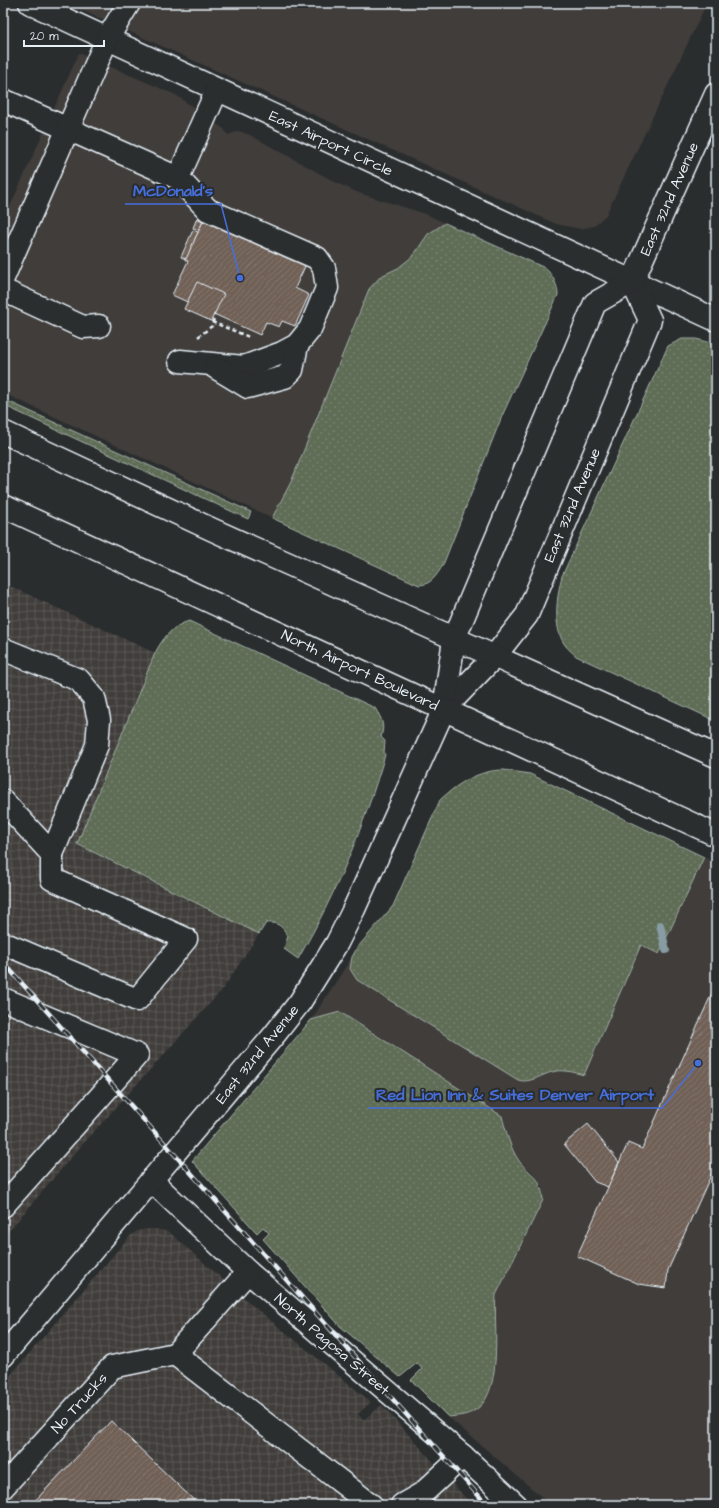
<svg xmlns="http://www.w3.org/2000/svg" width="719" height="1508" viewBox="0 0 719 1508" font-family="'Architects Daughter',sans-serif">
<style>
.built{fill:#3f3c3a}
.industrial{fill:url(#industrial-grid)}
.grass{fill:url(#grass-dots);stroke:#a3afa7}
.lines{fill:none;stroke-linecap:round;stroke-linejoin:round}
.stream{stroke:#879ca3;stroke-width:8}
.building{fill:url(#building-hatch);stroke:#e8f1f8}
.minor-casing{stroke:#e8f1f8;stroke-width:25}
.major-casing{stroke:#e8f1f8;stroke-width:25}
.path{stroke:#e8f1f8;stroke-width:2.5;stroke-dasharray:4 3;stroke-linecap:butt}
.minor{stroke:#2a2d2e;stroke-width:22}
.major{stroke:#2a2d2e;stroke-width:22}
.rail-casing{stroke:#e8f1f8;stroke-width:4.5}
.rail{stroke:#2a2d2e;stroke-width:3;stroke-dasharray:9;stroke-linecap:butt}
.labels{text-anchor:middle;stroke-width:4;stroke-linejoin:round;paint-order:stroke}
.street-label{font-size:15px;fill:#e8f1f8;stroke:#2a2d2e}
.leader{fill:none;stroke:#466fde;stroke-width:1.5}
.callout-dot{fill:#466fde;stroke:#2a2d2e;stroke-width:1.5}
.callout-label{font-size:16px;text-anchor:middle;font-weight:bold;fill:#466fde;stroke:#2a2d2e;stroke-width:4;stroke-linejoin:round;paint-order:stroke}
</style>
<defs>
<pattern id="industrial-grid" width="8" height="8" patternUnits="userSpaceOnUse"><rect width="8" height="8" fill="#3f3c3a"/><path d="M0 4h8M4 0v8" fill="none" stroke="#5b5957"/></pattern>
<pattern id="grass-dots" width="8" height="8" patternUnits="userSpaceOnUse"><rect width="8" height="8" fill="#5e6d56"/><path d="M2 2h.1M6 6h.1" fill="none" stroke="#75826f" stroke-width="1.8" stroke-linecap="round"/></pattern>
<pattern id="building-hatch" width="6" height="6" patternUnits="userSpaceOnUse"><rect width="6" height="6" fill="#6f6056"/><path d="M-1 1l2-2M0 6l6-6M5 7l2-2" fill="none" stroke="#84776f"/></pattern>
</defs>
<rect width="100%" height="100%" fill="#2a2d2e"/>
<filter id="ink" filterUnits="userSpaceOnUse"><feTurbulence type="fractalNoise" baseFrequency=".025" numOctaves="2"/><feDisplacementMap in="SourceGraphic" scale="8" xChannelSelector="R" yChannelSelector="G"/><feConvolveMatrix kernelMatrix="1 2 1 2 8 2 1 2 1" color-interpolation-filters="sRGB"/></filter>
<g filter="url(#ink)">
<g class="built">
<polygon points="66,3 707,3 606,215 594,226 580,229 556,224"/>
<polygon points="79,53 176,95 224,129 228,135 239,131 250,135 339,184 359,193 426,214 445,223 428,234 413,256 398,268 381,276 291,482 272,518 3,393 3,222"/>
<polygon points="704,857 716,863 716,1505 551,1505 448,1417 460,1415 489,1392 494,1375 494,1312 496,1295 543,1200 542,1186 532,1172 519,1161 511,1146 502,1116 341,1012 311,1020 352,957 350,969 531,1080 553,1072 569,1070 584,1075 642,945 659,954"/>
</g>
<g class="industrial">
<polygon points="3,583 155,653 77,844 259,934 222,990 73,1155 3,1238"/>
<polygon points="147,1229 157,1229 169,1232 253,1306 371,1402 358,1414 363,1420 382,1405 472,1505 3,1505 3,1384 129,1237 137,1231"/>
</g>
<g class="grass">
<path d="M 445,223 L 545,268 C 553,275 558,286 558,295 L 502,416 L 443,565 C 437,575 431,585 419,585 L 272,518 L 291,482 L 369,289 L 381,276 L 398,268 L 413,256 L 428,234 Z"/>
<path d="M 682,339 L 696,339 L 716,344 L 716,721 L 576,656 C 573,653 568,649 565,645 C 552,627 557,595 562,576 L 668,346 Z"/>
<polygon points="3,399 251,512 248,519 3,405"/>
<path d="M 189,621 L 375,708 C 382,719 385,725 381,737 L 385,741 L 384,753 L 385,755 C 363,829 337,892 298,959 L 284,949 L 288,936 C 282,926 278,922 266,923 L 259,934 L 77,844 L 155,653 C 163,638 172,626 189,621 Z"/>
<path d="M 504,770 L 530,774 L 704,857 L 659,954 L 641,945 L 584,1075 C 573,1072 563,1069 552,1072 C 541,1075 529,1084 518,1080 L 357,980 L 350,969 L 352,957 L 357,948 L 393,906 L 440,800 C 458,783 479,770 504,770 Z"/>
<path d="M 340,1012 L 502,1116 C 506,1131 510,1148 519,1161 C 532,1177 541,1175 543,1200 L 496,1295 C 493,1325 505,1397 472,1412 C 465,1416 456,1416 448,1417 L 411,1380 L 422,1369 L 417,1363 L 400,1377 L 340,1326 L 263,1239 L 269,1233 L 263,1227 L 257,1233 L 192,1161 L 311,1020 Z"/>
</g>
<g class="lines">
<polyline class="stream" points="660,925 666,950"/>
</g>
<g class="building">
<polygon points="205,217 258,241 256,244 294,261 296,258 307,262 295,288 309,295 295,326 282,321 279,327 266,322 260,335 172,295 188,261 185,260"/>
<polygon points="197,218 203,221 199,230 193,228"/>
<polygon points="193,230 198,232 186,259 181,257"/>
<polygon points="197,282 224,294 211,321 184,309"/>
<polygon points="716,984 716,1164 668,1270 666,1288 639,1284 577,1256 628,1143 642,1149"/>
<polygon points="588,1124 619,1162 608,1187 595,1182 564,1144"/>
<polygon points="111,1421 199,1505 31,1505"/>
</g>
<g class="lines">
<defs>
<g id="minor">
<polyline points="30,3 716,320"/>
<polyline points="3,100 178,178 217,90"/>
<polyline points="178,178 208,210 317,258 324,268 327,288 310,329 297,345 282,353 244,367 180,361"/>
<polyline points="3,278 107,39 129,3"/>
<polyline points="3,290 83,327 99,326"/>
<polyline points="215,367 248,387 285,377 292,370 297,345"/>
<polyline points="3,649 79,680 94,698 99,720 97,745 52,854"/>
<polyline points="444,709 494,657 527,615 650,320 632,282"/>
<polyline points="3,801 52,854 52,879 186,939 137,1000 3,943"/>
<polyline points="3,999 137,1055 3,1206"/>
<polyline points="151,1180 248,1272 463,1456 516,1505"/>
<polyline points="248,1272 175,1354 371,1505"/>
<polyline points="3,1356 275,1034 300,1002 337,943 354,909 444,709 454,639 595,303 632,282 716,94"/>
<polyline points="3,1487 112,1367 175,1354"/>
<polyline points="402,1505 423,1493 463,1456"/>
</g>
<g id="major">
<polyline points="3,432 211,529 716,756"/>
<polyline points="3,506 716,835"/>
</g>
</defs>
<use href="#minor" class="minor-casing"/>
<use href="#major" class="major-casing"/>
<g class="path">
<polyline points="212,322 249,337"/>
<polyline points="198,337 212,326 215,314"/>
</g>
<use href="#minor" class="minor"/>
<use href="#major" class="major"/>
<defs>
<polyline id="rail" points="3,962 487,1505"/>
</defs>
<use href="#rail" class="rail-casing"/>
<use href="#rail" class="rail"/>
</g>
</g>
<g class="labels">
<g class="street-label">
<text transform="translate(331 143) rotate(25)" y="5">East Airport Circle</text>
<text transform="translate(669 199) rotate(-66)" y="5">East 32nd Avenue</text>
<text transform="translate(572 505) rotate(-67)" y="5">East 32nd Avenue</text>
<text transform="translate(360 670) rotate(25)" y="5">North Airport Boulevard</text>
<text transform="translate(257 1054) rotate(-51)" y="5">East 32nd Avenue</text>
<text transform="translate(332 1344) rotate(41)" y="5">North Pagosa Street</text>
<text transform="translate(79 1403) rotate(-48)" y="5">No Trucks</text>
</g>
</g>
<path class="leader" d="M240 278L221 204H125M698 1063L662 1108H368"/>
<g class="callout-dot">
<circle cx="240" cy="278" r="4"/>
<circle cx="698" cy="1063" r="4"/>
</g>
<g class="callout-label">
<text x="173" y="196">McDonald's</text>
<text x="515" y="1100">Red Lion Inn &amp; Suites Denver Airport</text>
</g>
<rect width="719" height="1508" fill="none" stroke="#2a2d2e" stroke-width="16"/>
<rect x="8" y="8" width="703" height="1492" fill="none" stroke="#e8f1f8" stroke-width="1.5" filter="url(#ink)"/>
<path d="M24 40v6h80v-6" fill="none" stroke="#e8f1f8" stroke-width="2"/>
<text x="30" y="40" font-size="12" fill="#e8f1f8" stroke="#2a2d2e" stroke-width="3" paint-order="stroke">20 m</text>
</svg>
